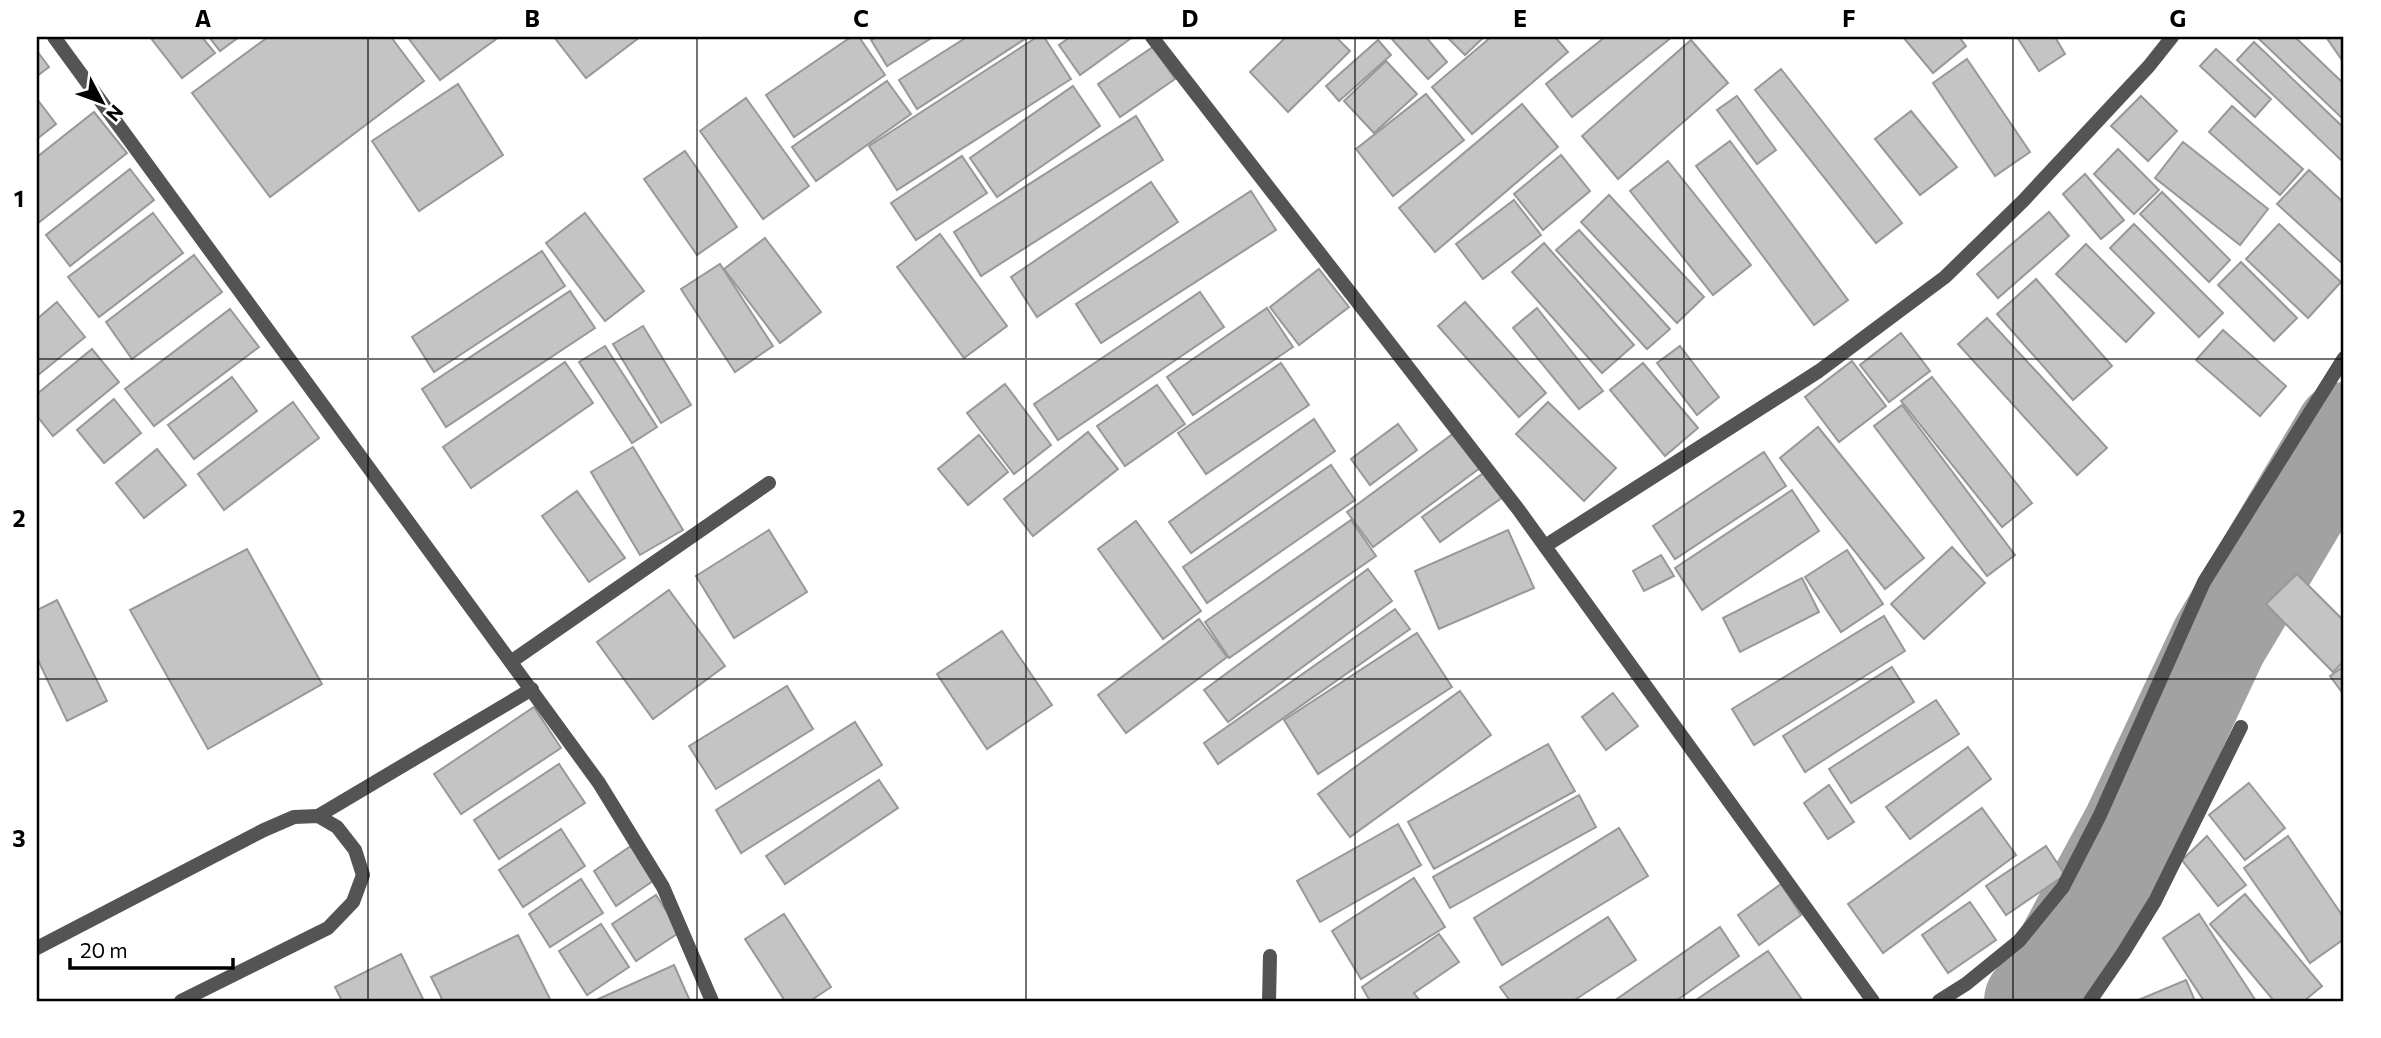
<svg xmlns="http://www.w3.org/2000/svg" width="2381" height="1038" viewBox="0 0 2381 1038" font-family="Commissioner,sans-serif">
<style>
.lines{fill:none;stroke-linecap:round;stroke-linejoin:round}
.river{stroke:#a2a2a2;stroke-width:98}
.building{fill:#c4c4c4;stroke:#989898;stroke-width:2}
.street{stroke:#545454;stroke-width:14}
.grid{fill:none;stroke:#000;stroke-width:2;stroke-opacity:0.55}
.neatline{fill:none;stroke:#000;stroke-width:2.5}
.grid-label{font-size:23px;text-anchor:middle;font-weight:bold;fill:#000}
</style>
<rect width="100%" height="100%" fill="#fff"/>
<g class="lines">
<polyline class="river" points="2033,1001 2047,983 2131,828 2219,641 2344,431"/>
</g>
<g class="building">
<polygon points="150,37 202,37 215,53 182,78"/>
<polygon points="209,37 239,37 220,51"/>
<polygon points="268,37 391,37 424,81 270,197 192,93"/>
<polygon points="412,37 499,37 440,80 409,39"/>
<polygon points="554,37 640,37 586,78"/>
<polygon points="851,37 859,37 885,75 794,137 766,95"/>
<polygon points="877,37 933,37 887,66 871,40"/>
<polygon points="967,37 1028,37 917,109 899,80"/>
<polygon points="1037,37 1044,37 1071,79 897,190 869,146"/>
<polygon points="1070,37 1129,37 1130,39 1080,75 1059,45"/>
<polygon points="1286,37 1336,37 1350,51 1288,112 1250,72"/>
<polygon points="1390,37 1426,37 1447,62 1428,79"/>
<polygon points="1447,37 1484,37 1465,55"/>
<polygon points="1491,37 1555,37 1568,52 1472,134 1432,87"/>
<polygon points="1605,37 1672,37 1572,117 1546,84"/>
<polygon points="1903,37 1959,37 1966,46 1933,73"/>
<polygon points="2017,37 2055,37 2065,54 2039,71"/>
<polygon points="2257,37 2295,37 2344,84 2344,120"/>
<polygon points="2326,37 2344,37 2344,63"/>
<polygon points="1378,40 1391,55 1339,101 1326,86"/>
<polygon points="1691,40 1728,83 1618,179 1582,136"/>
<polygon points="2254,42 2344,128 2344,163 2237,60"/>
<polygon points="1153,47 1175,79 1120,117 1098,84"/>
<polygon points="2216,49 2271,99 2255,117 2200,66"/>
<polygon points="37,51 49,67 37,76"/>
<polygon points="1967,59 2030,152 1995,176 1933,83"/>
<polygon points="1386,61 1417,94 1374,133 1344,101"/>
<polygon points="1781,69 1902,223 1876,243 1755,90"/>
<polygon points="887,81 911,114 816,181 792,147"/>
<polygon points="458,84 503,155 419,211 372,141"/>
<polygon points="1073,86 1100,126 997,197 970,158"/>
<polygon points="1426,94 1464,140 1393,196 1356,149"/>
<polygon points="1737,96 1776,150 1757,164 1717,110"/>
<polygon points="2141,96 2177,131 2148,161 2111,126"/>
<polygon points="746,98 809,186 763,219 700,131"/>
<polygon points="37,99 56,124 37,139"/>
<polygon points="1522,104 1558,147 1435,252 1399,208"/>
<polygon points="2232,106 2303,169 2280,195 2209,132"/>
<polygon points="1911,111 1957,167 1920,195 1875,139"/>
<polygon points="94,112 127,153 37,224 37,157"/>
<polygon points="1136,116 1163,160 981,276 954,232"/>
<polygon points="1730,141 1848,300 1814,325 1696,166"/>
<polygon points="2183,142 2268,209 2240,245 2155,178"/>
<polygon points="2118,149 2159,190 2134,214 2094,174"/>
<polygon points="685,151 737,227 697,255 644,179"/>
<polygon points="1561,155 1590,191 1543,230 1514,194"/>
<polygon points="962,156 987,193 916,240 891,203"/>
<polygon points="1668,161 1751,265 1713,295 1630,191"/>
<polygon points="130,169 154,200 70,266 46,235"/>
<polygon points="2309,170 2344,203 2344,265 2277,204"/>
<polygon points="2085,174 2124,220 2101,239 2063,194"/>
<polygon points="1151,182 1178,222 1037,317 1011,277"/>
<polygon points="1251,191 1276,230 1101,343 1076,304"/>
<polygon points="2162,192 2230,260 2209,282 2140,214"/>
<polygon points="1609,195 1704,297 1677,323 1581,222"/>
<polygon points="1514,200 1541,235 1483,279 1456,244"/>
<polygon points="2049,212 2069,236 1998,298 1977,274"/>
<polygon points="153,213 183,253 99,317 68,277"/>
<polygon points="585,213 644,291 605,321 546,243"/>
<polygon points="2134,224 2223,313 2199,337 2110,248"/>
<polygon points="2279,224 2341,282 2308,318 2246,259"/>
<polygon points="1579,230 1670,329 1647,349 1556,250"/>
<polygon points="940,234 1007,326 964,358 897,267"/>
<polygon points="765,238 821,312 780,343 724,269"/>
<polygon points="1544,243 1634,345 1602,373 1512,272"/>
<polygon points="2086,244 2154,313 2126,342 2056,274"/>
<polygon points="542,251 565,286 434,372 412,337"/>
<polygon points="194,255 222,292 132,359 106,322"/>
<polygon points="2241,262 2297,318 2274,341 2218,285"/>
<polygon points="720,264 773,346 735,372 681,289"/>
<polygon points="1319,269 1349,307 1299,345 1270,307"/>
<polygon points="2036,279 2112,366 2073,400 1997,314"/>
<polygon points="570,291 595,328 446,427 422,389"/>
<polygon points="1200,292 1224,327 1058,440 1034,404"/>
<polygon points="57,302 85,337 37,376 37,319"/>
<polygon points="1465,302 1546,393 1519,417 1438,326"/>
<polygon points="1267,308 1293,347 1193,415 1167,377"/>
<polygon points="1537,308 1603,391 1579,409 1513,328"/>
<polygon points="230,309 259,347 154,426 125,389"/>
<polygon points="1987,318 2107,448 2077,475 1958,344"/>
<polygon points="643,326 691,405 661,423 613,344"/>
<polygon points="2223,330 2286,386 2260,416 2196,360"/>
<polygon points="1901,333 1930,371 1889,402 1860,365"/>
<polygon points="605,346 657,427 632,443 579,362"/>
<polygon points="1680,346 1719,397 1697,415 1657,363"/>
<polygon points="92,349 119,382 53,436 37,416 37,394"/>
<polygon points="1852,361 1886,406 1839,442 1805,397"/>
<polygon points="565,362 593,403 471,488 443,447"/>
<polygon points="1281,363 1309,405 1206,474 1178,433"/>
<polygon points="1643,363 1698,428 1665,456 1610,390"/>
<polygon points="232,377 257,411 194,459 168,425"/>
<polygon points="1932,377 2032,503 2002,527 1901,401"/>
<polygon points="1005,384 1051,445 1014,474 967,413"/>
<polygon points="1157,385 1185,424 1125,466 1097,426"/>
<polygon points="114,399 141,433 104,463 77,430"/>
<polygon points="293,402 319,438 224,510 198,474"/>
<polygon points="1548,402 1616,468 1584,501 1516,434"/>
<polygon points="1902,405 2015,555 1987,576 1874,426"/>
<polygon points="1314,419 1335,451 1191,553 1169,522"/>
<polygon points="1398,424 1417,450 1370,485 1351,459"/>
<polygon points="1818,427 1924,558 1885,589 1780,458"/>
<polygon points="1088,432 1118,469 1033,536 1004,499"/>
<polygon points="1454,433 1480,468 1373,547 1347,512"/>
<polygon points="979,435 1008,472 968,505 938,469"/>
<polygon points="633,447 683,530 640,555 591,472"/>
<polygon points="157,449 186,485 144,518 116,483"/>
<polygon points="1764,452 1786,486 1675,559 1653,526"/>
<polygon points="1331,465 1355,500 1207,603 1183,567"/>
<polygon points="1485,472 1503,497 1440,542 1422,517"/>
<polygon points="1792,490 1819,531 1702,610 1675,568"/>
<polygon points="577,491 625,558 589,582 542,516"/>
<polygon points="1351,520 1376,556 1229,658 1205,622"/>
<polygon points="1136,521 1201,611 1163,639 1098,549"/>
<polygon points="769,530 807,592 734,638 696,576"/>
<polygon points="1508,530 1534,588 1439,629 1415,571"/>
<polygon points="1952,547 1985,583 1924,639 1891,604"/>
<polygon points="247,549 322,684 208,749 130,610"/>
<polygon points="1847,550 1883,604 1841,632 1805,577"/>
<polygon points="1661,555 1674,576 1644,591 1633,571"/>
<polygon points="1368,569 1392,601 1228,722 1204,690"/>
<polygon points="2297,574 2344,621 2344,661 2333,672 2266,604"/>
<polygon points="1802,578 1819,612 1740,652 1723,618"/>
<polygon points="669,590 725,666 653,719 597,642"/>
<polygon points="57,600 107,701 67,721 37,658 37,610"/>
<polygon points="1395,609 1410,629 1218,764 1204,743"/>
<polygon points="1884,616 1905,651 1754,745 1732,709"/>
<polygon points="1199,619 1227,657 1126,733 1098,695"/>
<polygon points="1002,631 1052,705 987,749 937,674"/>
<polygon points="1417,633 1452,687 1318,774 1284,720"/>
<polygon points="2344,666 2344,695 2330,676"/>
<polygon points="1892,667 1914,702 1805,772 1783,736"/>
<polygon points="787,686 813,729 716,789 689,746"/>
<polygon points="1460,691 1491,735 1350,837 1318,794"/>
<polygon points="1613,693 1638,726 1606,750 1582,717"/>
<polygon points="1936,700 1959,734 1851,803 1829,769"/>
<polygon points="534,707 561,748 461,814 434,774"/>
<polygon points="855,722 882,765 741,853 716,810"/>
<polygon points="1548,744 1575,791 1434,869 1408,822"/>
<polygon points="1968,747 1991,779 1910,839 1886,807"/>
<polygon points="559,764 585,803 499,859 474,820"/>
<polygon points="879,780 898,808 785,884 766,856"/>
<polygon points="2249,783 2285,828 2245,860 2209,815"/>
<polygon points="1829,785 1854,822 1828,839 1804,803"/>
<polygon points="1579,795 1596,827 1450,908 1433,877"/>
<polygon points="1982,808 2016,855 1883,953 1848,904"/>
<polygon points="1398,824 1421,865 1320,922 1297,881"/>
<polygon points="1619,828 1648,876 1502,965 1474,918"/>
<polygon points="561,829 585,866 523,907 499,870"/>
<polygon points="2207,836 2246,885 2218,906 2182,860"/>
<polygon points="2288,836 2344,918 2344,939 2310,963 2244,868"/>
<polygon points="631,846 653,881 616,906 594,871"/>
<polygon points="2046,846 2065,875 2006,915 1986,886"/>
<polygon points="1414,878 1445,927 1361,979 1332,931"/>
<polygon points="581,879 603,913 550,947 529,914"/>
<polygon points="1781,884 1801,915 1759,945 1738,915"/>
<polygon points="2245,894 2322,986 2304,1001 2274,1001 2210,924"/>
<polygon points="656,895 680,932 636,961 612,924"/>
<polygon points="1970,902 1996,940 1948,973 1922,935"/>
<polygon points="784,914 831,987 810,1001 785,1001 745,939"/>
<polygon points="2199,914 2256,1001 2204,1001 2163,938"/>
<polygon points="1608,917 1636,960 1573,1001 1510,1001 1500,987"/>
<polygon points="601,924 629,967 587,995 559,951"/>
<polygon points="1720,927 1739,956 1676,1001 1614,1001"/>
<polygon points="1439,934 1459,962 1414,993 1420,1001 1370,1001 1362,987"/>
<polygon points="518,935 551,1001 443,1001 431,977"/>
<polygon points="1768,951 1803,1001 1696,1001 1696,1000"/>
<polygon points="401,954 424,1001 342,1001 335,987"/>
<polygon points="674,965 690,1001 594,1001"/>
<polygon points="2186,980 2195,1001 2136,1001"/>
</g>
<g class="lines">
<g class="street">
<polyline points="54,37 599,783 663,887 712,1001"/>
<polyline points="1152,37 1518,509 1873,1001"/>
<polyline points="1545,546 1819,371 1945,277 2023,201 2149,66 2172,37"/>
<polyline points="512,661 769,483"/>
<polyline points="318,816 532,689"/>
<polyline points="37,948 264,830 294,817 318,816 337,827 355,850 363,875 353,902 328,928 181,1001"/>
<polyline points="1269,1001 1270,956"/>
<polyline points="1939,1001 1966,984 2019,941 2063,887 2100,815 2204,582 2344,358"/>
<polyline points="2090,1001 2123,953 2155,901 2241,727"/>
</g>
</g>
<path class="grid" d="M 368,37 L 368,1001M 697,37 L 697,1001M 1026,37 L 1026,1001M 1355,37 L 1355,1001M 1684,37 L 1684,1001M 2013,37 L 2013,1001M 37,359 L 2344,359M 37,679 L 2344,679"/>
<rect width="2381" height="1038" fill="none" stroke="#ffffff" stroke-width="77"/>
<g transform="translate(102 102) rotate(131)" stroke="#ffffff" stroke-width="5" paint-order="stroke">
<path d="M0-5L12 26L0 18L-12 26Z" fill="#000000"/>
<text y="-10" font-size="19" font-weight="bold" text-anchor="middle" fill="#000000">N</text>
</g>
<path d="M70 958v10h163v-10" fill="none" stroke="#000000" stroke-width="3.5"/>
<text x="80" y="958" font-size="21" fill="#000000" stroke="#ffffff" stroke-width="5" paint-order="stroke">20 m</text>
<rect x="38" y="38" width="2304" height="962" class="neatline"/>
<g class="grid-label">
<text x="203" y="27">A</text>
<text x="532" y="27">B</text>
<text x="861" y="27">C</text>
<text x="1190" y="27">D</text>
<text x="1520" y="27">E</text>
<text x="1849" y="27">F</text>
<text x="2178" y="27">G</text>
<text x="19" y="207">1</text>
<text x="19" y="527">2</text>
<text x="19" y="847">3</text>
</g>
</svg>
